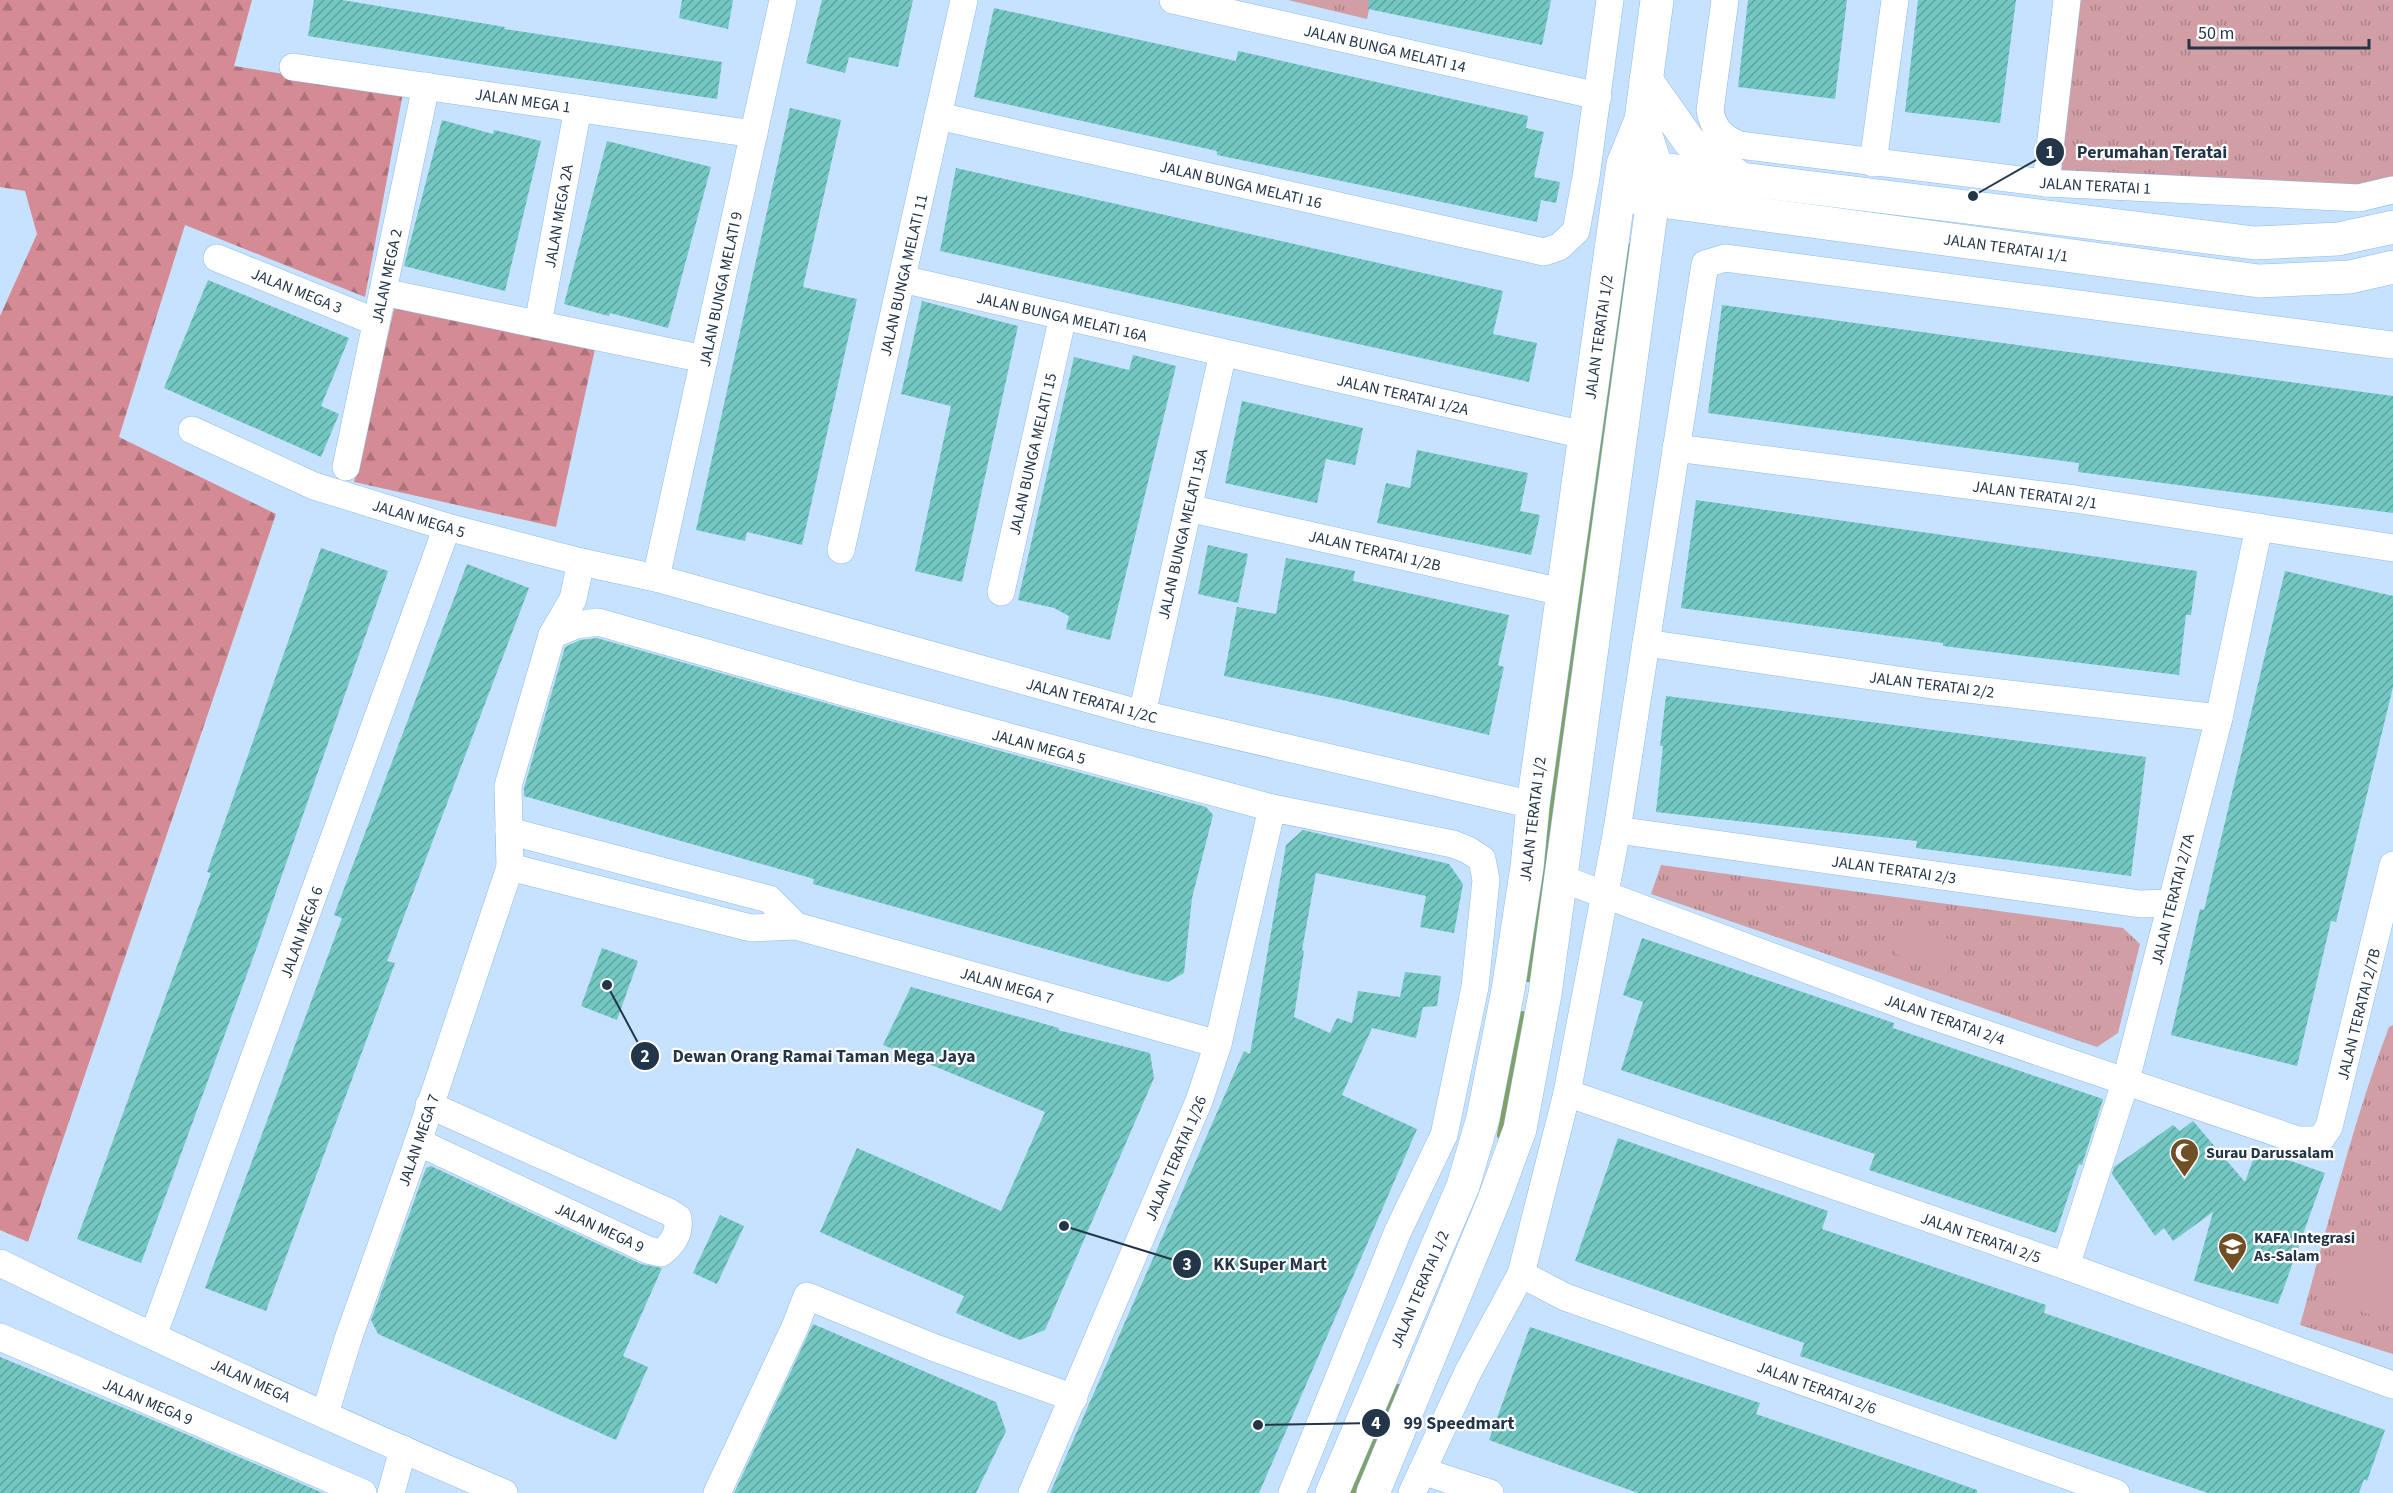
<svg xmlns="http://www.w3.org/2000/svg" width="2393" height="1493" viewBox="0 0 2393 1493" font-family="'Source Sans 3',sans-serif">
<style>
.forest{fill:url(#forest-firs)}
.park{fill:url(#park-tufts)}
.garden{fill:#d09ea4}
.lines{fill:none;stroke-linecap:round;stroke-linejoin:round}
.stream{stroke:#82a165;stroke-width:8}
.building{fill:url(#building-hatch)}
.street-casing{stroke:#8ebae9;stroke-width:28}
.secondary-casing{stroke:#8ebae9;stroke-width:34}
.street{stroke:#fff;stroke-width:27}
.secondary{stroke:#fff;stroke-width:33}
.labels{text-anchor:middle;stroke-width:4.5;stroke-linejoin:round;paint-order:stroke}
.street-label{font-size:16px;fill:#233548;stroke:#fff}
.poi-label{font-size:16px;font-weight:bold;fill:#233548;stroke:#fff;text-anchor:start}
.leader{fill:none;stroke:#233548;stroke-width:2}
.callout-dot{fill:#233548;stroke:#fff;stroke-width:2}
.mark-label{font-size:18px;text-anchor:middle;font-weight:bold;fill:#fff}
.callout-label{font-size:18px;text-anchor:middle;font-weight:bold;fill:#233548;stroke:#fff;stroke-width:4.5;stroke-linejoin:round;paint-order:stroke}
</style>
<defs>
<pattern id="forest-firs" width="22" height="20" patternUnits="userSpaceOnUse" patternTransform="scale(1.5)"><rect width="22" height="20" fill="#d58b94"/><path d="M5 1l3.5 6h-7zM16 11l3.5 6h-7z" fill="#ac727b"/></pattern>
<pattern id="park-tufts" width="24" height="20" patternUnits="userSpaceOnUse" patternTransform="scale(1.5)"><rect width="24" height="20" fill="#d09ea4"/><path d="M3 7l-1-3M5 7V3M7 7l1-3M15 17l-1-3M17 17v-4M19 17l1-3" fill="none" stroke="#a88288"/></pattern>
<pattern id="building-hatch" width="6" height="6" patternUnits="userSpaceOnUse" patternTransform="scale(1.5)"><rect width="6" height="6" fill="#74c8c3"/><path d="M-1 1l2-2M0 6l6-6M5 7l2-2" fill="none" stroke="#5fa3a0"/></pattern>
</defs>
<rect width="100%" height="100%" fill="#c7e2ff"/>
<g class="forest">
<polygon points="0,0 252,0 234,66 403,93 365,297 185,225 119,437 276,514 28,1242 0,1230 0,316 37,234 25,191 0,187"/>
<polygon points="395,305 595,349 556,527 354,482"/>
</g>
<g class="park">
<polygon points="1288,0 1371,0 1367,19"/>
<polygon points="2078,0 2393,0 2393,180 2358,189 2058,173"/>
<polygon points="1661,865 2123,928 2140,944 2118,1033 2097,1047 1651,894"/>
<path d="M 2393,1025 L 2393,1354 L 2300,1325 C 2328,1226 2352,1124 2389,1027 Z"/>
</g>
<g class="garden">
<polygon points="1904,925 1959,942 1949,972 1895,954"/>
<polygon points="2351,1238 2393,1254 2393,1323 2329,1300"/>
</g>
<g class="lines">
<g class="stream">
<polyline points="1528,978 1628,247"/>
<polyline points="1501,1135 1522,1015"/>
<polyline points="1354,1493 1399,1388"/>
</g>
</g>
<g class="building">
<polygon points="314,0 342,0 505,27 504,29 722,62 717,99 498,67 308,36"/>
<polygon points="682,0 733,0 728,29 679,18"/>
<polygon points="822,0 913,0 898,67 849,57 845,73 806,63"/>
<polygon points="1369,0 1551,0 1542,45 1368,9"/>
<polygon points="1748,0 1847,0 1835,99 1738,87"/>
<polygon points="1918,0 2016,0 2000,123 1905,112"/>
<polygon points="994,8 1236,61 1238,51 1528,116 1526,128 1544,132 1534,177 1560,182 1556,203 1541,200 1537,222 1246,161 1217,155 1217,151 974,97"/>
<polygon points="790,108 841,120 803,287 857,299 802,545 747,532 745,541 696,530"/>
<polygon points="442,120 493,134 494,130 541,141 505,291 404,266"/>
<polygon points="607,141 711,167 668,328 610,313 609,316 564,304"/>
<polygon points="956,168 1503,291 1493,334 1537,343 1529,382 940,251"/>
<polygon points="208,280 349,338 321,406 339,414 321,457 164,388"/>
<polygon points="922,301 1018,326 962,582 915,571 951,406 901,394"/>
<polygon points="1722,305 2393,396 2393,513 2078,472 2079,463 1708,413"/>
<polygon points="1133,355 1176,366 1110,640 1066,629 1069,616 1054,608 1018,600 1074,357 1129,370"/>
<polygon points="1242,401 1363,428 1355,465 1326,459 1317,503 1225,483"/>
<polygon points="1417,450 1528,473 1520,511 1540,515 1531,555 1377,523 1386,483 1410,488"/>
<polygon points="1696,500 2197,571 2191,615 2186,615 2179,675 1943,646 1943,643 1681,608"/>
<polygon points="1208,545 1248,554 1238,603 1198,594"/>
<polygon points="321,548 388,571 258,944 141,1263 77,1239 211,873 207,872"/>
<polygon points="1286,558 1355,571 1353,581 1509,615 1498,665 1504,667 1489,735 1342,700 1224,676 1237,607 1276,614"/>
<polygon points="467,564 529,588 387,961 395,963 266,1311 205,1288 342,918 334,915"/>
<polygon points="2285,571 2393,596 2393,687 2336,922 2331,921 2297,1066 2171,1035 2200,909 2204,910"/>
<polygon points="597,638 850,710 1206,807 1213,815 1192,898 1184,973 1168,982 1131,973 813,884 814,879 524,796 524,788 565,647 580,640"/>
<polygon points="1666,696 2146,757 2131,876 1916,848 1917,841 1656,812 1663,746 1660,746"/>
<polygon points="1303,830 1449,864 1463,884 1454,933 1420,927 1426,896 1316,873 1302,950 1304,951 1294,1017 1330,1033 1337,1018 1352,1023 1358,991 1400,997 1405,972 1441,976 1437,1006 1423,1007 1416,1038 1372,1028 1342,1095 1417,1129 1259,1493 1050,1493 1244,1051 1250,1054 1286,845"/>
<polygon points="1642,938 1894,1023 1893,1028 2103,1099 2082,1165 2079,1164 2056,1233 1869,1170 1875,1154 1621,1070 1643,1002 1623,995"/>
<polygon points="602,948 638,961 617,1020 581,1006"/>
<polygon points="911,987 1059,1028 1058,1030 1150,1053 1154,1078 1045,1330 1020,1340 956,1313 964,1296 820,1232 857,1148 1001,1211 1045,1112 883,1045"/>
<polygon points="2193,1121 2245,1182 2257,1149 2325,1173 2278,1304 2194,1281 2213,1212 2173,1241 2164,1228 2155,1236 2112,1174 2114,1167 2173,1125 2180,1131"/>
<polygon points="1618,1138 1828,1211 1822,1229 2046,1305 2044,1313 2385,1430 2367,1481 2364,1479 2359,1493 2208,1493 1800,1356 1804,1343 1575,1261"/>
<polygon points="431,1166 641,1264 662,1268 623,1356 648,1367 616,1440 378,1334 371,1320 426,1168"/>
<polygon points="720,1215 744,1226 717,1284 693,1273"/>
<polygon points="813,1324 996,1402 1006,1431 976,1493 734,1493"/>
<polygon points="1530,1327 1760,1403 1756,1414 1923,1471 1977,1490 1977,1493 1638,1493 1489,1440"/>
<polygon points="0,1357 146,1417 323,1493 0,1493"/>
</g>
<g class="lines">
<defs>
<g id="street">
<polyline points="1173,0 1598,96"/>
<path d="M 1725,0 L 1710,110 C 1713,129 1722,137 1739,145 L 2046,183 L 2359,198 L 2393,190"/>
<polyline points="293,67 754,134"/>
<polyline points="938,116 1544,252 1559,247 1576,231 1586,177 1610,0"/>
<polyline points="1873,163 1895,0"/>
<polyline points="2046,183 2067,0"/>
<polyline points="217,258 376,322"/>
<polyline points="902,279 1584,435"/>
<polyline points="383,292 704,359"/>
<polyline points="538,324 578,108"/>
<polyline points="192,430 314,486 447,527 581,562 656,578 1142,714 1533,805"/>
<polyline points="1676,448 2075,499 2393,548"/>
<polyline points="346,467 426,86"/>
<polyline points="1188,508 1562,592"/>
<polyline points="841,550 964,0"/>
<polyline points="656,578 783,0"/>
<polyline points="1001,592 1063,316"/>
<polyline points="552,635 576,625 598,622 854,695 1272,808 1453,844 1468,850 1482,859 1486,880 1475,987 1444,1135 1398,1231 1292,1493"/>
<polyline points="1646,643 1932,685 2219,718"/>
<polyline points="1142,714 1223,353"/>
<polyline points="1617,830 2140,904 2171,903"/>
<polyline points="509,831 769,899 796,926"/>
<polyline points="510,867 751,928 796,926 1218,1044"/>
<polyline points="1560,878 1921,1012 2298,1140 2320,1140 2329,1127 2393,865"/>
<polyline points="1567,1093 2066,1266 2393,1385"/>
<path d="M 418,1142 L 648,1250 L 661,1253 C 673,1244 680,1233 678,1218 L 669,1212 L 429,1105"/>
<path d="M 0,1263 C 166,1344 334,1421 504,1493"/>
<polyline points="2066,1266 2126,1080 2219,718 2259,527"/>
<polyline points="1521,1274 1565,1297 2116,1493"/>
<polyline points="153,1336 447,527"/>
<polyline points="0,1337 363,1493"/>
<polyline points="325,1414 348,1339 418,1142 510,867 508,786 552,635 573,599 581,562"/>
<polyline points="1422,1471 1490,1493"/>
<polyline points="391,1493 403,1449"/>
<polyline points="717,1493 795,1327 807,1296 935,1348 1074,1398"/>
<polyline points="1032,1493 1199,1101 1218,1044 1272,808"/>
<polyline points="1412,1493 1468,1372 1521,1274 1567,1093 1617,830 1705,264 1725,258 2393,345"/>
</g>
<g id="secondary">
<polyline points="1646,80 1689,141 1707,158 1736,175"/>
<polyline points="1637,166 2255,243 2338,239 2393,227"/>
<polyline points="1631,197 2259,281 2350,277 2393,267"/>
<polyline points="1332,1493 1463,1186 1483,1118 1508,990 1527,867 1533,805 1623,164 1641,120 1657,0"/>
<polyline points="1373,1493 1494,1200 1520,1129 1545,994 1657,169 1641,120"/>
</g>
</defs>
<use href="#street" class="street-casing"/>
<use href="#secondary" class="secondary-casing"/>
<use href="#street" class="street"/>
<use href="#secondary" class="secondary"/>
</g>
<defs>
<symbol id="mosque-pin" viewBox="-11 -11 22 30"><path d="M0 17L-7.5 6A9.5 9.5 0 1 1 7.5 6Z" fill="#704f26" stroke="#fff"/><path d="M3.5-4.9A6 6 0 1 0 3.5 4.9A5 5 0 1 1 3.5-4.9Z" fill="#fff"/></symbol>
<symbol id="school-pin" viewBox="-11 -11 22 30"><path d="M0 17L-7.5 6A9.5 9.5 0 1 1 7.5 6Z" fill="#704f26" stroke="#fff"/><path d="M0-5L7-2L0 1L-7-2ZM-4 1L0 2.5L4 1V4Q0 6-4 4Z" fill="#fff"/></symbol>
</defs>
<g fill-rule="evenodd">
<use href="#mosque-pin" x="2168" y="1136" width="33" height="45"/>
<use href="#school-pin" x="2216" y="1230" width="33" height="45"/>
</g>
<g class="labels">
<g class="street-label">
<text transform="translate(1385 48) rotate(13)" y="6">JALAN BUNGA MELATI 14</text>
<text transform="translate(523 100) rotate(8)" y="6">JALAN MEGA 1</text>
<text transform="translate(1241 184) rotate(13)" y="6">JALAN BUNGA MELATI 16</text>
<text transform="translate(2095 185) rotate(3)" y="6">JALAN TERATAI 1</text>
<text transform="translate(558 216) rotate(-80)" y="6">JALAN MEGA 2A</text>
<text transform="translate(2006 247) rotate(8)" y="6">JALAN TERATAI 1/1</text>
<text transform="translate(903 275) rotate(-77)" y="6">JALAN BUNGA MELATI 11</text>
<text transform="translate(386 276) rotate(-78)" y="6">JALAN MEGA 2</text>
<text transform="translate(720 289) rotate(-78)" y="6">JALAN BUNGA MELATI 9</text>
<text transform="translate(297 290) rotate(22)" y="6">JALAN MEGA 3</text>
<text transform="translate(1062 316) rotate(13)" y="6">JALAN BUNGA MELATI 16A</text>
<text transform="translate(1598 337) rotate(-82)" y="6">JALAN TERATAI 1/2</text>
<text transform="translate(1403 394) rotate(13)" y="6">JALAN TERATAI 1/2A</text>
<text transform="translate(1032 454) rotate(-77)" y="6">JALAN BUNGA MELATI 15</text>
<text transform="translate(2035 494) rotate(8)" y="6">JALAN TERATAI 2/1</text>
<text transform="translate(419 518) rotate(17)" y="6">JALAN MEGA 5</text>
<text transform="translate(1182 534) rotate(-77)" y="6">JALAN BUNGA MELATI 15A</text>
<text transform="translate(1375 550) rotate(13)" y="6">JALAN TERATAI 1/2B</text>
<text transform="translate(1932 684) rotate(7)" y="6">JALAN TERATAI 2/2</text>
<text transform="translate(1092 700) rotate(15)" y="6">JALAN TERATAI 1/2C</text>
<text transform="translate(1039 746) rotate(15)" y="6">JALAN MEGA 5</text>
<text transform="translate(1532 819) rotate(-83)" y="6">JALAN TERATAI 1/2</text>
<text transform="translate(1894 869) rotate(8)" y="6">JALAN TERATAI 2/3</text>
<text transform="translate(2172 899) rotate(-76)" y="6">JALAN TERATAI 2/7A</text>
<text transform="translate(301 932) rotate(-70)" y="6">JALAN MEGA 6</text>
<text transform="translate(1007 985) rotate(16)" y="6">JALAN MEGA 7</text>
<text transform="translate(2358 1014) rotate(-76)" y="6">JALAN TERATAI 2/7B</text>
<text transform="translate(1945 1019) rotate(19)" y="6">JALAN TERATAI 2/4</text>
<text transform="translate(418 1140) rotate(-71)" y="6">JALAN MEGA 7</text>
<text transform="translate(1175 1158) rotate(-67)" y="6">JALAN TERATAI 1/26</text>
<text transform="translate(600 1227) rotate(25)" y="6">JALAN MEGA 9</text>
<text transform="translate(1981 1237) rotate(19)" y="6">JALAN TERATAI 2/5</text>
<text transform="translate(1419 1289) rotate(-67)" y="6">JALAN TERATAI 1/2</text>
<text transform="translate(251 1380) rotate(24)" y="6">JALAN MEGA</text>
<text transform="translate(1817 1387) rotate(20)" y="6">JALAN TERATAI 2/6</text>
<text transform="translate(148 1401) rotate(23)" y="6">JALAN MEGA 9</text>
</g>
<g class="poi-label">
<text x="2206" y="1158">Surau Darussalam</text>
<text x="2254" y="1243">KAFA Integrasi<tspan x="2254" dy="18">As-Salam</tspan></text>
</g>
</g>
<path class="leader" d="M1973 196L2050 152M607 985L645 1056M1064 1226L1187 1264M1258 1425L1376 1423"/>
<g class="callout-dot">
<circle cx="1973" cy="196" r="6"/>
<circle cx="607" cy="985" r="6"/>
<circle cx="1064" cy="1226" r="6"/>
<circle cx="1258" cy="1425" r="6"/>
<circle cx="2050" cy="152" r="15"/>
<circle cx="645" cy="1056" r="15"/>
<circle cx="1187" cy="1264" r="15"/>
<circle cx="1376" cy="1423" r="15"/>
</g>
<g class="mark-label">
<text x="2050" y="158">1</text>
<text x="645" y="1062">2</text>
<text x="1187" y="1270">3</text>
<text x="1376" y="1429">4</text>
</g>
<g class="callout-label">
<text x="2152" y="158">Perumahan Teratai</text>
<text x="824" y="1062">Dewan Orang Ramai Taman Mega Jaya</text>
<text x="1270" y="1270">KK Super Mart</text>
<text x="1459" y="1429">99 Speedmart</text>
</g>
<path d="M2189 39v9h180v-9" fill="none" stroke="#233548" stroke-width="3"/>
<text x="2198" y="39" font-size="18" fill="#233548" stroke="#ffffff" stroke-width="4.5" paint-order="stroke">50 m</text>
</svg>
